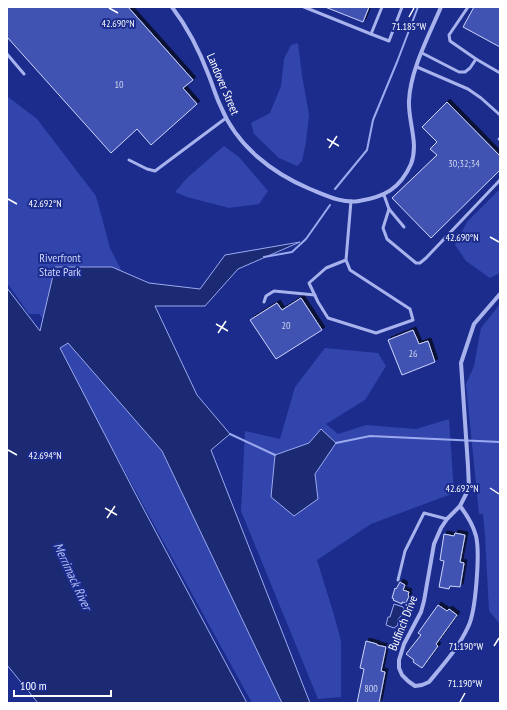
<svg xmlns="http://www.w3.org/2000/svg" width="507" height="710" viewBox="0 0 507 710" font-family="'PT Sans Narrow',sans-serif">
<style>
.green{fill:#3245ad}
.water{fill:#1c2973;stroke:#9baaef}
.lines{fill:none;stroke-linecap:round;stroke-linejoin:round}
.stream{stroke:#9baaef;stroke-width:2}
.building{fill:#3f52b3;stroke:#ced5fa;filter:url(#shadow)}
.lane{stroke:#a8b3ed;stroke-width:3}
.street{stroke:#a8b3ed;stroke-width:4}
.ticks{fill:none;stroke:#fff;stroke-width:1.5}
.labels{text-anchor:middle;stroke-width:4;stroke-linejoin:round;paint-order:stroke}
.number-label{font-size:10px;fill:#cfd4ec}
.street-label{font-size:12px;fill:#fff;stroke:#1b2c8d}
.park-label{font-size:12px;fill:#ced5fa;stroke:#1b2c8d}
.water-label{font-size:13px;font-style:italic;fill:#b4bff4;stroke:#1b2c8d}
.ticks-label{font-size:10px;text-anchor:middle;fill:#fff;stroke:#1b2c8d;stroke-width:4;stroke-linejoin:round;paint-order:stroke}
</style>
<defs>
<filter id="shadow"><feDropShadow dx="3" dy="-3" stdDeviation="0" flood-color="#0009"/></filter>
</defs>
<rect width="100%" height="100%" fill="#1b2c8d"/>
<g class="green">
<polygon points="298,43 302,75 309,115 306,142 302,161 297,166 279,158 254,134 251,123 270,113 281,86 284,59 291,45"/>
<polygon points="7,96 37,119 96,196 110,248 129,285 306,703 252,703 72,375 51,330 39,314 29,314 7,283"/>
<polygon points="224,146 239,157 268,191 259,204 229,208 187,197 175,192 187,178"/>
<polygon points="500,189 500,273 490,278 466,261 455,245 467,222"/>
<polygon points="500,304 500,624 489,611 485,535 483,514 479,514 466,384 474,366 481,328"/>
<polygon points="325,348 378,353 386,366 365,400 326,424 338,434 366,425 416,429 449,419 454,493 371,524 317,560 334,615 341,641 341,697 318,699 241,511 245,431 280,439 295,387"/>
</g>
<g class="water">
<polygon points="300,242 238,269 205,306 155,306 197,395 230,434 211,450 310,703 282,703 162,451 68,343 60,348 134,491 247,703 38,703 7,665 7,288 40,331 55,267 112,267 149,283 200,289 225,255"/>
<polygon points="321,429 336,443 315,474 318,499 294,516 271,497 275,455 309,443"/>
<path d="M 394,604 L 403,607 C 406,614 401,615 398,619 L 398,625 L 394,628 L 386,625 L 388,617 L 390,617 Z"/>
</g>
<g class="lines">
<g class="stream">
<polyline points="335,189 367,150 373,120 397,62 418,7"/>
<polyline points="264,257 292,252 306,239 330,205"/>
<polyline points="230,434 275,455"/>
<polyline points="336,443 370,436 500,442"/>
</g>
</g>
<g class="building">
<polygon points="7,7 128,7 193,80 183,88 197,104 151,145 137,129 111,153 7,37"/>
<polygon points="325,7 369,7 363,22"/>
<polygon points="474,7 500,7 500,47 463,27"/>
<polygon points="447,102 500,156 500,170 431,238 392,198 437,155 430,149 437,142 422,127"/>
<polygon points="301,298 322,330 276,359 250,320 277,303 282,310"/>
<polygon points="413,330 419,344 428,341 435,362 402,375 388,340"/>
<polygon points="455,533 465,535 460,562 464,563 460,587 450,586 449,589 439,587 444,561 440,560 444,534 454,536"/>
<polygon points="400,582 405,585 403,590 409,592 408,595 409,596 406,603 402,602 402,604 393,600 394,599 392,598 395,588 396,589"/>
<polygon points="438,605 447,611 449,609 457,615 436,644 438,646 422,668 413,662 414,660 406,654 421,635 418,633"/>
<polygon points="366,641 377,644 377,645 386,647 381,671 385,672 379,703 357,703 364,669 360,668"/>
</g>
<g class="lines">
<g class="lane">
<polyline points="304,7 371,34"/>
<polyline points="382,7 371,34 389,41 402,7"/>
<polyline points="468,7 449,35 450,41 476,59 500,73"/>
<polyline points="422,53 459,72 465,72 470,68 476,59"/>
<polyline points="7,54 24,74"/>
<polyline points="417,67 468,89 481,98 500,115"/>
<polyline points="499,139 500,140"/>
<polyline points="129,160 147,169 155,171 226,118"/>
<polyline points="384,195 389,209 383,228 387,239 416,263 420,263 426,258 500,180"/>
<polyline points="389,209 404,227"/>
<polyline points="346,260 350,270 410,309 413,320 376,333 328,318 318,302 309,283 326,268 346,260 351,201"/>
<polyline points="264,302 266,296 274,291 315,295"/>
<polyline points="398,580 405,551 424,513 447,519"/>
</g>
<g class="street">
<path d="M 172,7 C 188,28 200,52 209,76 C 213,86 216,97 221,107 C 237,146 272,173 310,189 C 325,195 343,204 359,201 C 384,197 400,189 411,164 C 419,143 408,122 409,101 C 410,71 429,35 441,7"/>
<path d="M 460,506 C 467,515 473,525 476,536 C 480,552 476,612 468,627 C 459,647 443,665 429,682 L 422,685 L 415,686 L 408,681 L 402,675 L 399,668 L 399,660 L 404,644 L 421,612 L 424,601 L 434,544 L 441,528 L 447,519 L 460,506 L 469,488 L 468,466 L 461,363 L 474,324 L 500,294"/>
</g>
</g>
<path class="ticks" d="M 109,8 L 118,13M 409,17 L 414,8M 327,139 L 339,146M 329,148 L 337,136M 8,199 L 17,204M 490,237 L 499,242M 216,324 L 228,331M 218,333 L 226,321M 8,450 L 17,455M 490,488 L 499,494M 105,508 L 117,515M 107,518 L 115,506M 494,646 L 499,638M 460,702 L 465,693"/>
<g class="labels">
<g class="number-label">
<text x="119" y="88">10</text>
<text x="464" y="167">30;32;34</text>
<text x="286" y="329">20</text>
<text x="413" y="357">26</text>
<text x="371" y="692">800</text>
</g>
<g class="street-label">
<text transform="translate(223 84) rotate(67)" y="4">Landover Street</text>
<text transform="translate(403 623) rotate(-68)" y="4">Bulfinch Drive</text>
</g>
<g class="park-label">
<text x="60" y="262">Riverfront<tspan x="60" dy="14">State Park</tspan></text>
</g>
<g class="water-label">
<text transform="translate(73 576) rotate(65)" y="5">Merrimack River</text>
</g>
</g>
<g class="ticks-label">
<text x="118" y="27">42.690°N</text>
<text x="409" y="30">71.185°W</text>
<text x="45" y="207">42.692°N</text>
<text x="462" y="241">42.690°N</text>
<text x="45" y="459">42.694°N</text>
<text x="462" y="492">42.692°N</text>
<text x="466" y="650">71.190°W</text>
<text x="465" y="687">71.190°W</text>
</g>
<rect width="507" height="710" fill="none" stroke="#ffffff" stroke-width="16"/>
<path d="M14 690v6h97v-6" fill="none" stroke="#ffffff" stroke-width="2"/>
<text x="20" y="690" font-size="12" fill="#ffffff" stroke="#1b2c8d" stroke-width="3" paint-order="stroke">100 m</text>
</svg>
